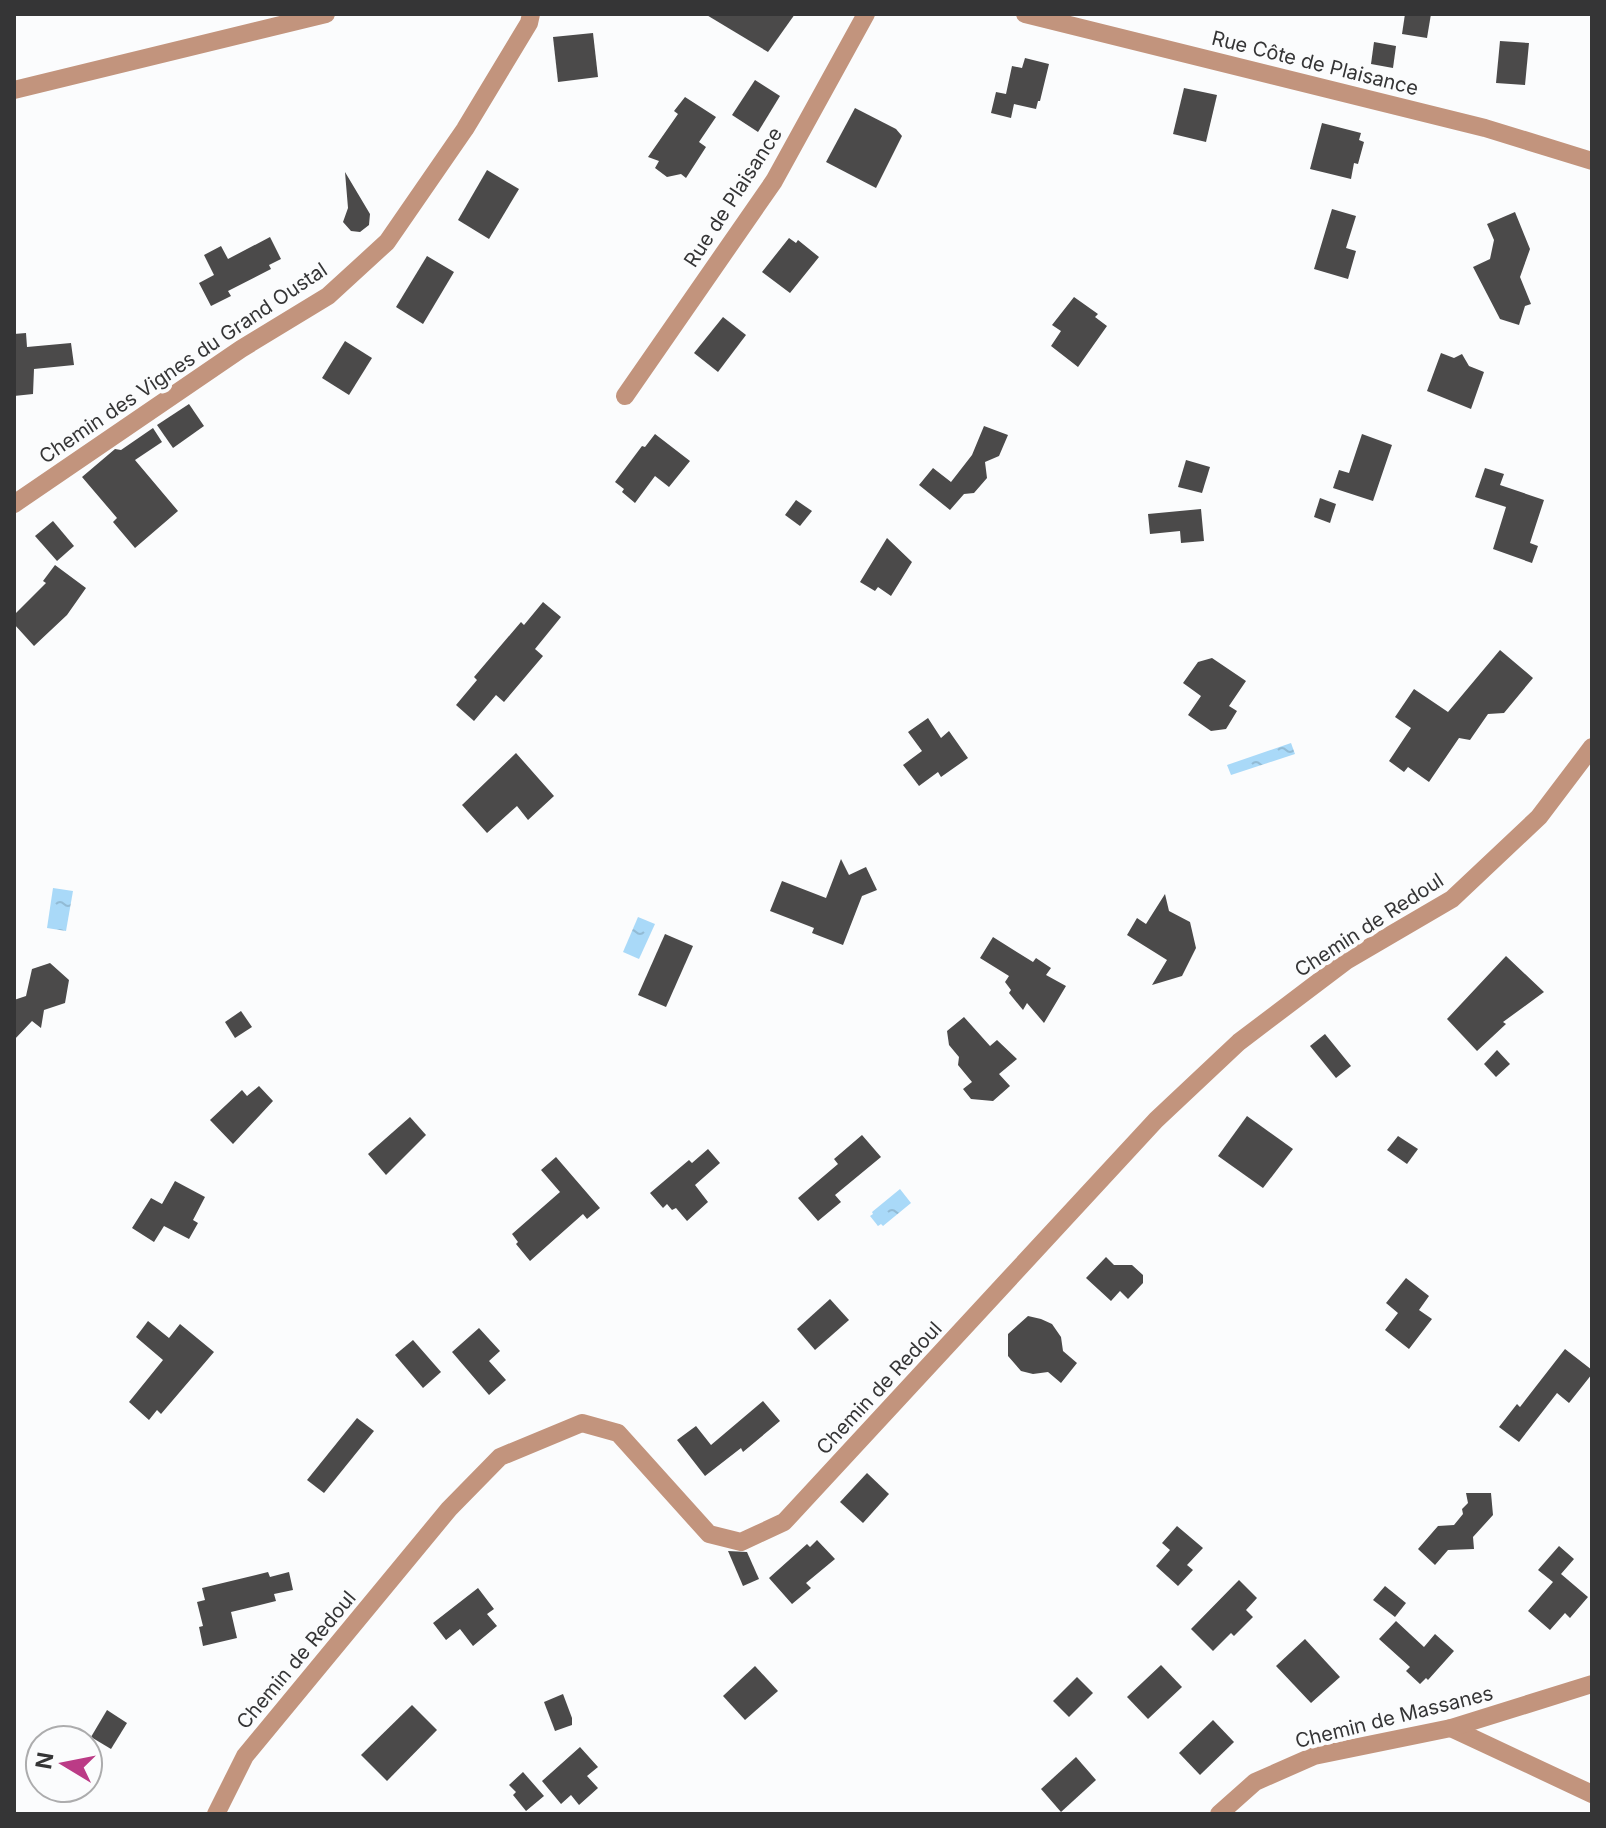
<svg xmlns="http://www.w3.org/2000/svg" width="1606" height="1828" viewBox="0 0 1606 1828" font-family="Inter,sans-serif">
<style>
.water{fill:url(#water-ripples)}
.building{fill:#4b4a4a}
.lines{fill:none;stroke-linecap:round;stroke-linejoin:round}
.street{stroke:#c2947d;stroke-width:18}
.labels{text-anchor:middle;stroke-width:8;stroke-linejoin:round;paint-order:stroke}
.street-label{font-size:20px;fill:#353536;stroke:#fbfcfd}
</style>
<defs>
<pattern id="water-ripples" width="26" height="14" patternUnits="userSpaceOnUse" patternTransform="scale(2)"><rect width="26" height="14" fill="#a9d9f8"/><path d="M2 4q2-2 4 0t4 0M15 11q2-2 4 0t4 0" fill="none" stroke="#92bbd5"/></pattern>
</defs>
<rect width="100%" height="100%" fill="#fbfcfd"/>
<g class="water">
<polygon points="1291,743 1295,754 1231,775 1227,765"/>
<polygon points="53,888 73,891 66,931 47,928"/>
<polygon points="638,917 655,924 639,959 623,952"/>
<polygon points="900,1189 911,1203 883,1226 881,1224 878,1226 870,1216 873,1214 872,1212"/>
</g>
<g class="building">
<polygon points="705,14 795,14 768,52"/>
<polygon points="1405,14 1431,14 1427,38 1402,34"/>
<polygon points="593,33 598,77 558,82 553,37"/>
<polygon points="1500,41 1529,43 1525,85 1496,83"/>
<polygon points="1374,42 1396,46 1393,68 1371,64"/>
<polygon points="1025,58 1049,64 1040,101 1038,101 1036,109 1014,104 1011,118 991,113 996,92 1006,94 1012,66 1022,68"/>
<polygon points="755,80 780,96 758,132 732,115"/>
<polygon points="1184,88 1217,95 1206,142 1173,134"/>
<polygon points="685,97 716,117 699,142 706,147 686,178 681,174 667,177 655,168 659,161 648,157 678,114 674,111"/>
<polygon points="855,108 896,129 902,136 876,188 826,162"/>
<polygon points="1322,123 1361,133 1359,140 1364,142 1358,164 1354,163 1351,179 1310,169"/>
<polygon points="487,170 519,189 489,239 458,220"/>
<polygon points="345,172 370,214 369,225 360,232 351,231 343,222 348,208"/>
<polygon points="1332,209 1356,216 1346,248 1356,251 1348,279 1314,269"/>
<polygon points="1515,212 1530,249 1520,277 1531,304 1525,306 1519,325 1500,319 1473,267 1490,259 1494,240 1487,224"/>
<polygon points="270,237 281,259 269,265 271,269 228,291 231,296 211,306 199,283 214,275 204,255 221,246 228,259"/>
<polygon points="789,238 796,243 798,240 819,257 790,293 762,272"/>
<polygon points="427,256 454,272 423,324 396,307"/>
<polygon points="1074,297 1098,314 1095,317 1107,326 1078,367 1051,346 1061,331 1052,325"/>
<polygon points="723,317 746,335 718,372 694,353"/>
<polygon points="26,333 27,347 71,343 74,365 34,369 33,394 14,396 14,334"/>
<polygon points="345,341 372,358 349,395 322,378"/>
<polygon points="1441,353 1454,358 1462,354 1469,366 1484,372 1471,409 1427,391"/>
<polygon points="189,404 204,426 173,448 157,425"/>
<polygon points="984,426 1008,435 999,456 985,462 987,478 974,493 964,494 950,510 919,485 933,468 951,482 972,455"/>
<polygon points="153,428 162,442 135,460 178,511 135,548 113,522 117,518 82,477 115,449 121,450"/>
<polygon points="655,434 690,461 669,487 655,476 635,503 622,492 624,489 615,482 642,446 645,447"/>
<polygon points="1362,434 1392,445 1373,501 1333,488 1339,470 1349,473"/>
<polygon points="1186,460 1210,467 1202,493 1178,487"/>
<polygon points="1485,468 1504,474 1500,485 1544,500 1530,543 1538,546 1532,563 1493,549 1506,507 1475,497"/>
<polygon points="1320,498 1336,504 1330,523 1314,517"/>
<polygon points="796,500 812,511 800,526 785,515"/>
<polygon points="1201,509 1204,541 1181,543 1180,531 1150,534 1148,514"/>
<polygon points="53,521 74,546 57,561 35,536"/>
<polygon points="887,538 912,562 891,596 878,587 875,591 860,582"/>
<polygon points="55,565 86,588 67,615 34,646 14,624 14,615 46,583 43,581"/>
<polygon points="543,602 561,617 535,649 543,656 504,702 496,695 474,721 456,705 477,680 474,677 521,622 524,625"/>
<polygon points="1500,650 1533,678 1504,713 1488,714 1470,740 1459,738 1429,782 1408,767 1404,772 1389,761 1411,728 1395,717 1414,689 1448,712"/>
<polygon points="1212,658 1246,681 1229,706 1237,711 1226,729 1211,731 1188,715 1201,696 1183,683 1198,662"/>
<polygon points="928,718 941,738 949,731 968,758 941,777 938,772 919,786 903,765 922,751 908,732"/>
<polygon points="516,753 554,796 528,820 517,806 487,833 462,805"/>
<polygon points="841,859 849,875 866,867 877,890 862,896 843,945 812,933 814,928 770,911 782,881 826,898"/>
<polygon points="1165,894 1169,911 1190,922 1196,948 1182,976 1152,985 1167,960 1127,935 1137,918 1146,924"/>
<polygon points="665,934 693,946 666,1007 638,995"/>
<polygon points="993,937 1033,962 1036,958 1051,968 1046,975 1066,986 1044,1023 1027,1003 1023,1010 1009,993 1011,990 1005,982 1009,976 980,958"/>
<polygon points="1506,956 1544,992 1503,1022 1506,1024 1477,1051 1447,1019"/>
<polygon points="50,963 69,980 65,1003 44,1010 41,1028 32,1021 14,1040 14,1000 26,996 32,969"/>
<polygon points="241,1011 252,1027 235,1038 225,1022"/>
<polygon points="964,1017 990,1046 997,1040 1017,1059 999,1074 1010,1086 993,1101 971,1099 963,1089 972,1082 958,1065 959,1057 949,1045 947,1031"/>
<polygon points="1325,1034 1351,1066 1336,1078 1310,1046"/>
<polygon points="1497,1050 1510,1064 1496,1077 1484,1064"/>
<polygon points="259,1086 273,1101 233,1144 210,1120 242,1090 247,1096"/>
<polygon points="1247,1116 1293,1149 1263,1188 1218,1156"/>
<polygon points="410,1117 426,1135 386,1175 368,1154"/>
<polygon points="862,1135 881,1157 835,1195 841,1202 818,1221 798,1198 838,1164 834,1159"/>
<polygon points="1398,1136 1418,1149 1407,1164 1387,1150"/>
<polygon points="708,1149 720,1163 695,1185 708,1202 687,1221 676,1208 672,1210 667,1204 663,1208 650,1193 689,1160 692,1163"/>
<polygon points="556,1157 600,1208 587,1219 583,1214 530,1261 516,1244 518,1242 512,1234 560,1192 541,1170"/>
<polygon points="175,1181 205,1197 193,1220 198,1223 189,1239 164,1226 154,1242 132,1228 151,1198 162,1204"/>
<polygon points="1106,1257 1114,1265 1132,1265 1143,1275 1143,1283 1128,1299 1120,1291 1111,1301 1086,1278"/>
<polygon points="1406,1278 1429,1296 1419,1310 1432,1319 1409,1349 1385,1330 1398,1313 1386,1303"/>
<polygon points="830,1299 849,1320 815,1350 797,1329"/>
<polygon points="1028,1316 1041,1319 1052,1324 1061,1337 1063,1351 1077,1363 1061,1383 1048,1372 1033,1374 1021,1371 1008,1356 1008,1334"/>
<polygon points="148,1321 169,1338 180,1324 214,1352 161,1414 157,1410 149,1420 129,1402 163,1360 136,1337"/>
<polygon points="479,1328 500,1351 489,1361 506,1380 489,1395 452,1352"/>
<polygon points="413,1340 441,1372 423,1388 395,1355"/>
<polygon points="1565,1349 1592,1370 1592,1374 1569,1403 1557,1393 1519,1442 1499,1427 1517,1404 1520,1407"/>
<polygon points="763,1401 780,1421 743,1452 741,1448 705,1476 677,1440 696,1426 711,1445"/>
<polygon points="357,1418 374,1431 324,1493 307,1480"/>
<polygon points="867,1473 889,1494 863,1523 840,1502"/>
<polygon points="1466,1493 1491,1493 1493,1515 1473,1537 1474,1549 1448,1550 1435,1565 1418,1549 1438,1526 1454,1525 1463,1514 1462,1509 1468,1503"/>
<polygon points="1177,1526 1203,1548 1187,1565 1193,1570 1178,1586 1156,1566 1170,1550 1162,1543"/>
<polygon points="817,1540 835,1559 806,1583 811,1588 792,1604 769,1578 807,1544 810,1547"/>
<polygon points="1559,1546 1574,1559 1561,1574 1588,1597 1570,1618 1565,1613 1550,1630 1528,1611 1553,1582 1538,1570"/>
<polygon points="728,1551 747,1552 759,1579 743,1586"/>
<polygon points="268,1572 270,1577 289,1572 293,1590 274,1594 276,1601 231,1612 237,1638 203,1646 199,1627 203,1626 197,1602 205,1600 202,1588"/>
<polygon points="1239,1580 1257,1598 1246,1610 1253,1617 1234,1636 1231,1633 1213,1651 1191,1629"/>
<polygon points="1385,1586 1406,1603 1395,1617 1373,1600"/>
<polygon points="478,1588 494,1609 487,1614 497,1626 473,1646 460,1629 446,1640 433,1623"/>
<polygon points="1396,1621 1424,1647 1435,1634 1454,1651 1428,1680 1426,1678 1420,1684 1406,1671 1410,1667 1379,1639"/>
<polygon points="1305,1639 1340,1677 1311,1703 1276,1666"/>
<polygon points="1161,1665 1182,1687 1148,1719 1127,1697"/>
<polygon points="755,1666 778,1691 745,1720 723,1696"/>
<polygon points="1077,1677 1093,1693 1069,1717 1053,1701"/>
<polygon points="563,1694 572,1718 572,1725 555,1731 544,1702"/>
<polygon points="412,1705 437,1730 387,1781 361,1755"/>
<polygon points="107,1710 127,1723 111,1749 91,1737"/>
<polygon points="1213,1720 1234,1742 1200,1775 1179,1753"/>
<polygon points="580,1747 598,1767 587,1776 598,1788 579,1805 571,1795 561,1804 542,1781"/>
<polygon points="1076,1757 1096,1780 1061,1812 1041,1789"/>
<polygon points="523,1772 544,1796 526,1811 513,1795 516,1792 509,1785"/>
</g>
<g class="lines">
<g class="street">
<polyline points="1025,14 1485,128 1592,161"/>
<polyline points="14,90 326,14"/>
<polyline points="625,396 774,181 866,14"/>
<polyline points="14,504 241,349 328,296 387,242 465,129 529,23 531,14"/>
<polyline points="1451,1728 1592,1794"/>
<polyline points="216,1814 245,1756 449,1509 500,1457 582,1423 618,1433 709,1534 741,1542 784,1522 1156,1120 1239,1042 1346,961 1452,899 1539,817 1592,747"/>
<polyline points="1219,1814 1255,1782 1314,1756 1451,1728 1592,1684"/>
</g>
</g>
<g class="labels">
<g class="street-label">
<text transform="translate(1315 63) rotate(14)" y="7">Rue Côte de Plaisance</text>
<text transform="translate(733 197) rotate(-57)" y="7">Rue de Plaisance</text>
<text transform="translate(183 363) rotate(-34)" y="7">Chemin des Vignes du Grand Oustal</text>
<text transform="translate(1369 925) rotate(-33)" y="7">Chemin de Redoul</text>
<text transform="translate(879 1388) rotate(-47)" y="7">Chemin de Redoul</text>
<text transform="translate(296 1660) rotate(-50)" y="7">Chemin de Redoul</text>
<text transform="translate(1394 1717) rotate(-14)" y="7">Chemin de Massanes</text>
</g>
</g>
<rect width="1606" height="1828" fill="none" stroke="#353536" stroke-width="32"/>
<g transform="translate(64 1764) rotate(280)"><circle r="38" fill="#fbfcfd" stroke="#acacad" stroke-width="2"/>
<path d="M0-6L14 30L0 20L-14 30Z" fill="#bb3b86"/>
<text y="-12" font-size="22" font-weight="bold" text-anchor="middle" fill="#353536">N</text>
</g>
</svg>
